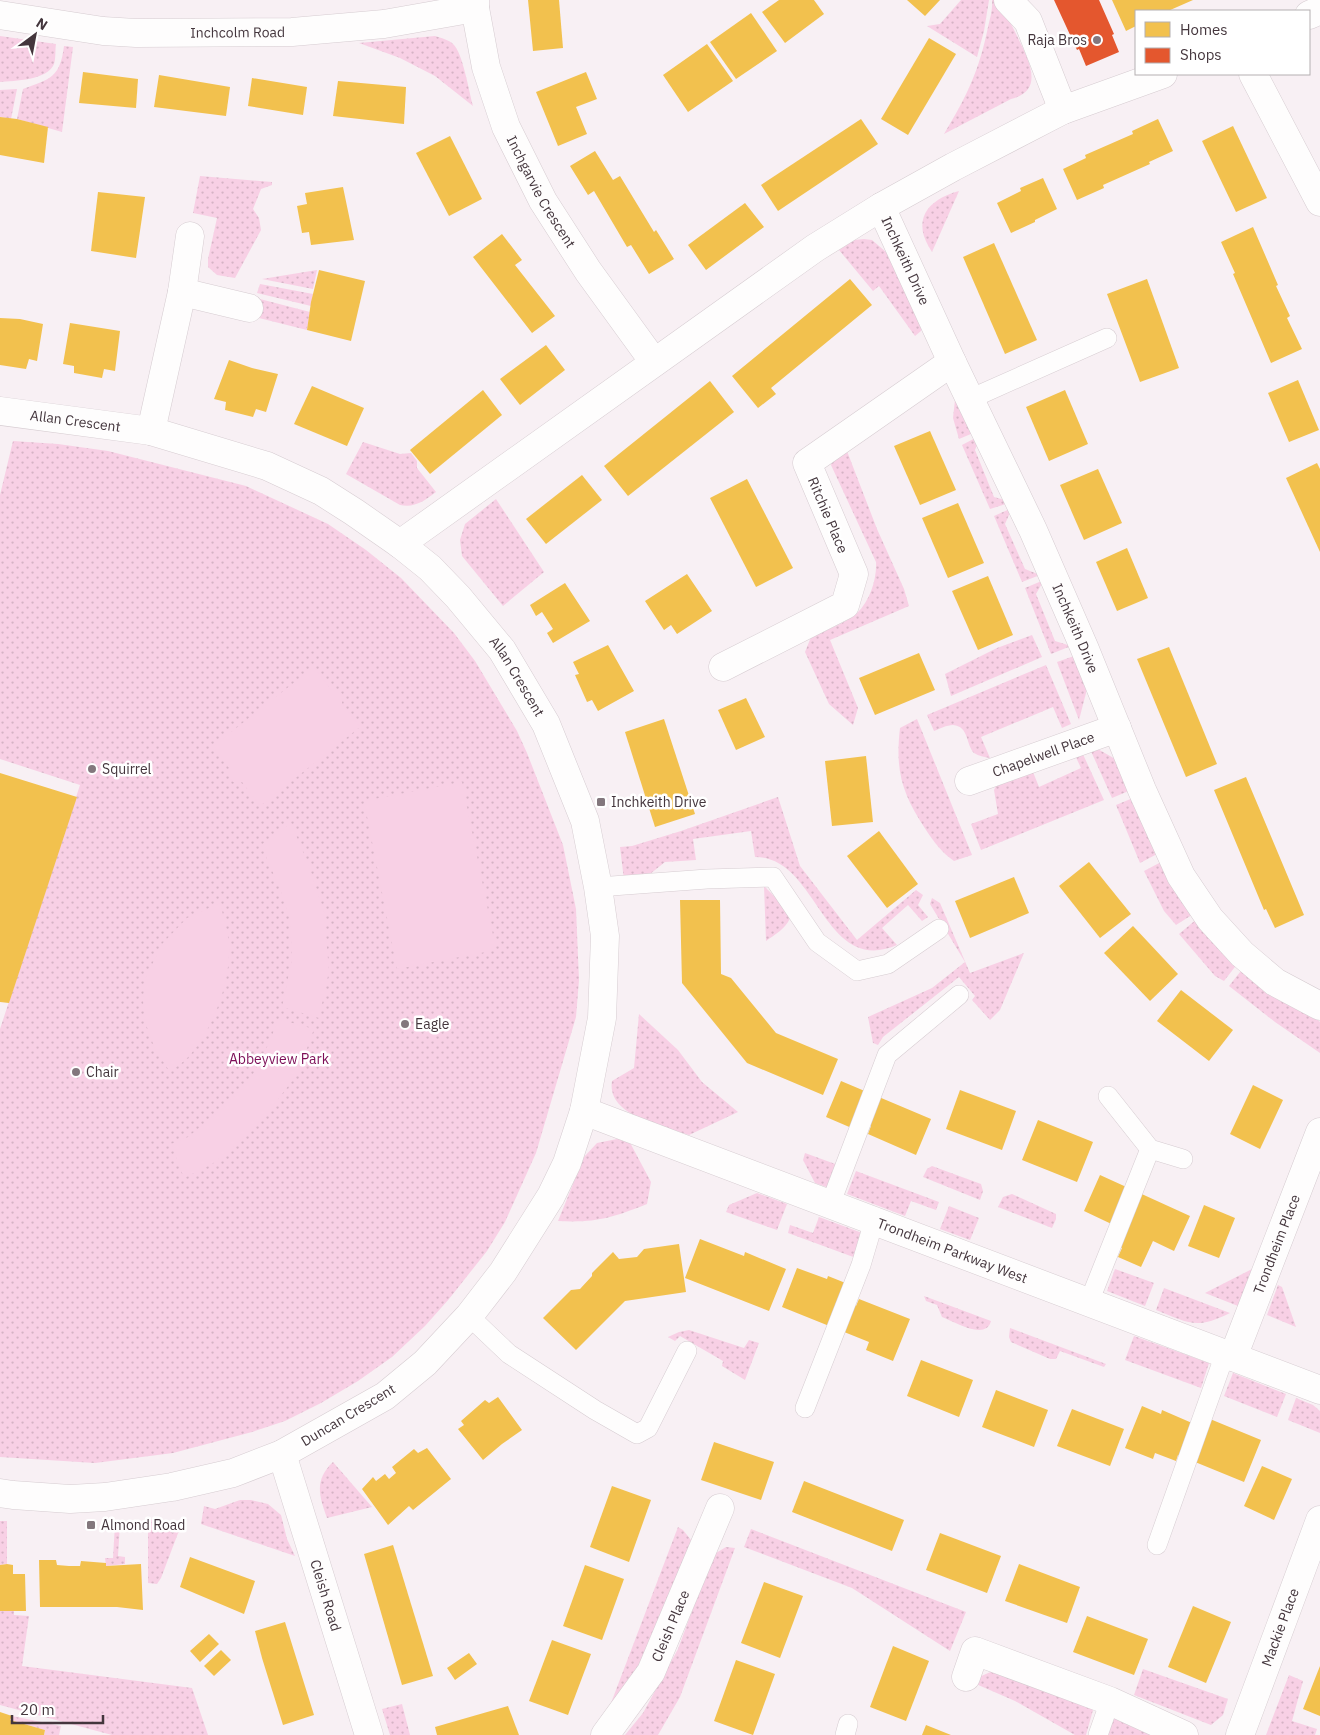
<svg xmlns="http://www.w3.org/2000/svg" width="1320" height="1735" viewBox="0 0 1320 1735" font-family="'IBM Plex Sans',sans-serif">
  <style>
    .green { fill: url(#green-dots) }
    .pitch { fill: #f8d0e5 }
    .homes { fill: #f2c14e }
    .shops { fill: #e4572e }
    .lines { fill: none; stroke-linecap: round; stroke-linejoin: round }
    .lane-casing { stroke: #d6ccd1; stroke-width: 20 }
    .street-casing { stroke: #d6ccd1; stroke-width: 29 }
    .lane { stroke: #fefdfd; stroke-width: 19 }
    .street { stroke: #fefdfd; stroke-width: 28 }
    .poi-dot { fill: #83777d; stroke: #fff; stroke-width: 2 }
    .labels { text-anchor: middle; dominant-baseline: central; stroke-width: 5; stroke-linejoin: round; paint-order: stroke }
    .street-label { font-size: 14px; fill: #44363d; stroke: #fff }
    .poi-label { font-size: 14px; fill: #44363d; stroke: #fff; text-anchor: start }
    .park-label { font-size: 14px; fill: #7d0f58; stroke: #fff }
  </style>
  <defs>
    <pattern id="green-dots" width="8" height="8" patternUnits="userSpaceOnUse" patternTransform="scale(1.25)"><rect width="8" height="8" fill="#f8d0e5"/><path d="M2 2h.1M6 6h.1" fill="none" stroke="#d6b3c5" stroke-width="1.8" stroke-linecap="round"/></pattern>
  </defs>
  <rect width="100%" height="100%" fill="#f8f0f4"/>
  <!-- green -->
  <g class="green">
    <polygon points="961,0 989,0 984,31 977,57 927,26 940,24"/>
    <path d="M 992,0 L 998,0 C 1005,13 1012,25 1018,38 C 1029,60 1045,91 1011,99 L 944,134 C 967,96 979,71 988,27 C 990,18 993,9 992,0 Z"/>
    <path d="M 0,36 L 56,44 C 55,50 56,58 54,64 C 48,80 14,81 0,82 Z"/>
    <path d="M 435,36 C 441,38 449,40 453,44 C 463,53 469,92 473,106 L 435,76 L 400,58 L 359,43 Z"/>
    <path d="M 64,46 L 73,47 L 62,132 L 17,119 L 23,89 C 50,79 60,78 64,46 Z"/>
    <polygon points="17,89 11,119 0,117 0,90"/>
    <polygon points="200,176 272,182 272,185 261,189 253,209 259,218 261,230 235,278 217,275 208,267 208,259 217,218 193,213"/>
    <path d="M 959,191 L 932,252 C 911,221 926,200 959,191 Z"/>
    <polygon points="864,239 872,240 886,252 923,325 921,331 915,336 879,286 873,291 839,250 854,240"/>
    <polygon points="317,270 313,289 262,279"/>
    <polygon points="260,284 313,294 311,306 257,293"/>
    <polygon points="256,298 310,312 307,330 251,316"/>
    <polygon points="957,382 978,431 959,439 953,418"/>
    <polygon points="981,435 975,450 994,497 1008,501 1009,503 990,509 962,445"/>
    <polygon points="13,441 58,444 108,451 246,486 328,524 366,550 401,578 454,633 475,661 517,731 527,753 563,845 576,909 579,980 576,1017 536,1153 505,1222 487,1251 449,1299 425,1326 392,1357 358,1381 321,1403 285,1421 252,1432 173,1453 95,1463 0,1457 0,1029 80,785 0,759 0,495"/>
    <path d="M 363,442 L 400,454 L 411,453 L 417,461 L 417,468 L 436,492 C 424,501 415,508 400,505 L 346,474 Z"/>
    <path d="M 845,446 L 877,529 L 904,589 L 909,606 L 830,640 L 858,708 L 853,725 L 829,704 L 805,652 L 811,637 C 824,631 846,623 857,613 C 870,601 877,579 876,562 L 831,465 L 834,455 Z"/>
    <polygon points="496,499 544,572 503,606 462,556 460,540 465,524"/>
    <polygon points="1012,508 1005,524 1025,569 1040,575 1022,582 994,516"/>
    <polygon points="1044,580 1036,594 1055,641 1071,646 1051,654 1025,588"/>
    <polygon points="1032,635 1042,657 951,696 945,674 997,648"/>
    <polygon points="1074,656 1086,683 1086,693 1079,720 1057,662"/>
    <path d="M 1046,665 L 1071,724 L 1062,728 L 1053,707 L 981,737 L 990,758 C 984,757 979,756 974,753 C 966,745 969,726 953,725 C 947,725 939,729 934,731 L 927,715 Z"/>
    <path d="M 917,719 L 972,855 L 954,861 C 942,853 934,842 926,830 C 902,794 895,771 900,728 Z"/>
    <polygon points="1096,748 1117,760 1131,790 1112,798 1090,749"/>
    <polygon points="1072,749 1081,750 1104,800 981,850 971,824 998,814 994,790 999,780 1031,767 1039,787 1081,768"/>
    <path d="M 778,797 L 800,866 L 857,940 L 916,890 L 923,895 L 918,905 L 928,917 L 922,921 L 908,905 L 882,928 L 897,945 C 823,977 818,856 755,857 L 751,831 L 693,839 L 696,860 L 665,862 L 650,874 L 624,880 L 620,847 L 632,846 L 681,831 Z"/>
    <polygon points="1133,798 1159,853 1140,863 1116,805"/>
    <polygon points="1163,861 1195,913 1176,925 1164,911 1144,871"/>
    <path d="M 764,886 L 791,913 C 790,926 776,934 766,941 Z"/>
    <polygon points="932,898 940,903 970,973 1024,953 1000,1010 990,1020 972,1000 975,996 959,977 883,1037 878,1045 873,1043 868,1017 932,988 965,962 930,904"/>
    <polygon points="1198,918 1238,963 1224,981 1215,976 1179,934"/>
    <polygon points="1244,967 1318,1020 1320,1022 1320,1053 1275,1022 1229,986"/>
    <path d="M 639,1014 L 678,1050 L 702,1082 L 738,1112 L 689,1135 C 665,1127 606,1116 612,1081 L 634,1068 Z"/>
    <path d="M 627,1137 L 651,1182 L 647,1204 C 612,1218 595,1223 558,1221 L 584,1157 L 597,1143 Z"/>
    <polygon points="805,1153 838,1165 829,1188 815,1183 803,1160"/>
    <polygon points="932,1166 981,1184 983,1191 980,1200 923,1177 927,1169"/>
    <polygon points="856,1171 939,1202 936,1210 911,1201 905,1216 847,1194"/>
    <polygon points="757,1193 787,1204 777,1230 726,1212 729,1205"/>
    <polygon points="1012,1194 1056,1214 1056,1219 1052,1228 998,1207 1003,1197"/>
    <polygon points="949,1206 979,1218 970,1240 940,1229"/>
    <polygon points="819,1217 865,1234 856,1258 788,1233 790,1225 813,1233"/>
    <polygon points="1254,1268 1238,1306 1205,1293"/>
    <polygon points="1115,1269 1154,1283 1145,1306 1107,1291"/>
    <polygon points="1278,1285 1282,1287 1296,1327 1267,1315"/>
    <path d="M 1164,1288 L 1230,1313 C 1196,1330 1189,1323 1156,1310 Z"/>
    <path d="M 924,1296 L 991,1321 C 986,1341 955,1322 942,1317 L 937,1305 L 926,1301 Z"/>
    <polygon points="1010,1328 1106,1364 1104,1367 1060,1351 1056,1359 1050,1359 1011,1342 1009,1337"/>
    <polygon points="689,1330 744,1348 749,1340 759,1343 745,1380 722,1366 723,1361 680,1336 675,1341 668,1337 679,1332"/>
    <polygon points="1134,1336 1209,1363 1201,1388 1125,1360"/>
    <polygon points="1233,1373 1286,1394 1277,1417 1224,1396"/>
    <polygon points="1296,1398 1313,1405 1320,1411 1320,1433 1288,1420"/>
    <path d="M 333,1462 L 372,1507 L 327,1518 C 319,1496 314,1480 333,1462 Z"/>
    <polygon points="240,1500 251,1500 268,1504 281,1515 287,1539 295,1556 201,1524 204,1506 215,1509"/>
    <polygon points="157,1519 180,1528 161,1578 157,1584 148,1583 148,1520"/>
    <polygon points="0,1521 7,1521 7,1564 0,1565"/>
    <polygon points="115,1524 120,1524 118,1556 125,1557 125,1564 106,1566 105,1558 113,1558"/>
    <polygon points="678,1527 683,1530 691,1540 689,1551 643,1666 611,1703"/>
    <polygon points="751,1529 966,1612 950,1651 852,1588 744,1547"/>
    <polygon points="726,1547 735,1548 680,1697 658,1735 625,1735 643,1713 678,1649 695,1603 716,1553"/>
    <polygon points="0,1611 14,1611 14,1615 29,1616 22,1666 192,1688 208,1735 112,1735 0,1705"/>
    <polygon points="1143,1669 1228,1699 1223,1715 1211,1725 1134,1695"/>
    <polygon points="995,1670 1090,1703 1093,1710 1086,1735 1075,1735 1015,1701 976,1684 979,1677"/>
    <polygon points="1289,1675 1303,1681 1292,1721 1317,1729 1315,1735 1266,1735"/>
    <polygon points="402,1704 410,1735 390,1735 382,1709"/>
    <polygon points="12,1716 61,1726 59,1735 44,1735 45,1730 10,1720"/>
    <polygon points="1115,1718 1173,1735 1105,1735 1108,1726"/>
  </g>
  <!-- pitch -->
  <g class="pitch">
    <polygon points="314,667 332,691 339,691 343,695 342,703 360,727 260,806 242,782 233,782 230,778 230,769 212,747"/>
    <polygon points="462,782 496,950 397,969 364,801"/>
    <polygon points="291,823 309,866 324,912 329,971 319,1018 282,1007 292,959 290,920 280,889 261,845"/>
    <path d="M 220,903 C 223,916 228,931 229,944 C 231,981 214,1027 190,1055 C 185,1061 176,1067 170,1072 L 155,1049 L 145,1022 L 143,1000 L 145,979 L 162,944 L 187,918 Z"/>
    <polygon points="278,1019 314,1029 298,1073 263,1119 231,1149 212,1164 184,1178 171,1144 188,1137 222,1109 250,1080 270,1041"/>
  </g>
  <!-- homes -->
  <g class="homes">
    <polygon points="528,0 559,0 563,48 533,51"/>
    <polygon points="779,0 814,0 824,14 785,43 762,12"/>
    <polygon points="907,0 940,0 925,16"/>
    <polygon points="1112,0 1193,0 1168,11 1136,11 1136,26 1126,31"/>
    <polygon points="751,13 777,51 736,79 710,42"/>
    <polygon points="929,38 956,54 908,135 881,119"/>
    <polygon points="707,44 733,81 688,112 663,75"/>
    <polygon points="83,72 138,79 136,108 79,103"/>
    <polygon points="586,72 597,99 576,107 587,134 558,146 536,92"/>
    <polygon points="159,75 230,87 226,116 154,107"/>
    <polygon points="252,78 307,87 303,115 248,106"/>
    <polygon points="338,81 406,87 404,124 333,116"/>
    <polygon points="0,117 17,119 48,127 44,163 0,155"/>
    <polygon points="861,119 878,144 778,211 761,185"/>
    <polygon points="1158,119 1173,151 1149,162 1150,164 1103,185 1104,188 1077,200 1063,169 1086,158 1085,155 1133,134 1132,131"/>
    <polygon points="1233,126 1267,198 1236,212 1202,141"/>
    <polygon points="450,136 482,199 449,216 416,153"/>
    <polygon points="595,151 613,180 620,176 654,232 656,230 674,259 649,274 631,245 627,247 594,191 588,195 570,166"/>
    <polygon points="1043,178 1057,209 1035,220 1035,222 1011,233 997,203 1021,191 1020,188"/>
    <polygon points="343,187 354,240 311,245 309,232 302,233 297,206 307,204 305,193"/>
    <polygon points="98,192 145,197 136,258 91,251"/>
    <polygon points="745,203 764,227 706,270 688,245"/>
    <polygon points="1253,227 1278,285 1276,286 1290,316 1287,318 1302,349 1271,363 1233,274 1235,273 1221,242"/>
    <polygon points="502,234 522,260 515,265 555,316 532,333 473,257"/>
    <polygon points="994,243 1037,340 1005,354 963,257"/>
    <polygon points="319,270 365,281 351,341 307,330 311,302"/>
    <polygon points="850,279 872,305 771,388 776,394 758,408 732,376"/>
    <polygon points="1147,279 1179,368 1140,382 1107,294"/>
    <polygon points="0,318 20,319 43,324 37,361 29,359 26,369 0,365"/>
    <polygon points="70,323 120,331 115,371 104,369 102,378 74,373 74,366 63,364"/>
    <polygon points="546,345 565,370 520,405 500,379"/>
    <polygon points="229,360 252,368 278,374 266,412 256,409 253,417 225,410 226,402 214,399"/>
    <polygon points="1298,380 1319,430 1289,442 1268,393"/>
    <polygon points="710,381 734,412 628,496 604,466"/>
    <polygon points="312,386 364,408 347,446 294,424"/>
    <polygon points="483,390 502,415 430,474 410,450"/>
    <polygon points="1065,390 1088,444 1049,461 1026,407"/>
    <polygon points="930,431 956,490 920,505 894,446"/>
    <polygon points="1317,463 1320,469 1320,552 1286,478"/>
    <polygon points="1098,469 1122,523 1084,540 1060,485"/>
    <polygon points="582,475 602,500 546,544 526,519"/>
    <polygon points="747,479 793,568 756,587 710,498"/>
    <polygon points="958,503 984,563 948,578 922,518"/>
    <polygon points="1127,548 1148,598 1117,611 1096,562"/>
    <polygon points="687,574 712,611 677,634 671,625 664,630 645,601"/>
    <polygon points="988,576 1013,635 978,650 952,591"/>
    <polygon points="565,583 590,621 553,643 547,633 553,629 542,612 536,616 530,605"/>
    <polygon points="608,645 634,691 598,711 592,700 587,702 575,675 579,674 573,662"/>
    <polygon points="1169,647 1217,764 1186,777 1137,659"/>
    <polygon points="919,653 935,690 875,715 859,678"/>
    <polygon points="746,698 765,737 736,750 718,710"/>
    <polygon points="664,719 695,814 655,827 625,732"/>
    <polygon points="866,756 873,822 832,826 825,761"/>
    <polygon points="0,773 77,797 9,1003 0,1002"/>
    <polygon points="1246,777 1304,915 1275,928 1266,909 1264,910 1214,790"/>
    <polygon points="879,831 918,884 887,908 847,856"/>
    <polygon points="1089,862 1131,914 1100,938 1059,886"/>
    <polygon points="1014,877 1029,913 970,938 955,901"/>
    <polygon points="680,900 720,900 721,974 731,978 776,1033 838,1059 823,1095 747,1063 682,983"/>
    <polygon points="1133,926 1178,974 1150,1001 1104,953"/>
    <polygon points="1181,990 1233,1030 1209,1061 1157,1021"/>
    <polygon points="841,1081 931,1119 916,1155 868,1134 871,1126 857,1120 854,1129 826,1117"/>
    <polygon points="1253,1085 1283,1100 1260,1149 1230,1134"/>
    <polygon points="960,1090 1016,1111 1002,1150 946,1129"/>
    <polygon points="1038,1120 1093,1142 1077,1182 1022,1160"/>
    <polygon points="1100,1175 1190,1216 1174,1251 1153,1241 1141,1267 1118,1257 1122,1248 1116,1245 1122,1229 1084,1211"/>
    <polygon points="1204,1205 1235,1218 1219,1258 1188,1246"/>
    <polygon points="700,1239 744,1256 745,1252 786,1269 769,1311 685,1278"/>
    <polygon points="679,1244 686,1292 625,1301 576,1350 543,1318 571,1290 580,1289 592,1276 592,1273 613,1252 619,1259 637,1257 644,1249"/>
    <polygon points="797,1268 827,1279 828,1276 848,1284 842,1300 856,1306 859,1299 910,1319 893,1361 866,1350 869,1342 782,1307"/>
    <polygon points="921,1360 973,1380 959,1417 907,1396"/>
    <polygon points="996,1390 1048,1410 1034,1447 982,1427"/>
    <polygon points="498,1397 522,1430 502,1444 483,1460 458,1429 464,1425 461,1421 485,1400 489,1403"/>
    <polygon points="1142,1406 1161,1414 1162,1410 1192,1423 1210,1419 1261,1440 1244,1482 1178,1455 1176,1461 1155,1453 1153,1459 1125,1448"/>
    <polygon points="1072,1409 1124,1429 1110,1466 1057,1446"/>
    <polygon points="714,1442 774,1462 761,1500 701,1480"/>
    <polygon points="427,1448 451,1479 413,1510 409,1506 388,1525 362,1489 373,1477 376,1481 385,1474 389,1479 396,1473 392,1467 414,1449 418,1453"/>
    <polygon points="1262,1466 1292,1479 1274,1520 1244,1506"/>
    <polygon points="804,1481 904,1520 892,1551 792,1512"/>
    <polygon points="612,1486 651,1500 629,1562 590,1547"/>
    <polygon points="940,1533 1001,1556 987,1593 926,1570"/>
    <polygon points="393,1545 433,1676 402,1685 364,1554"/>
    <polygon points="190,1557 255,1581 244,1614 180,1587"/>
    <polygon points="39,1560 56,1560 57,1565 69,1566 80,1566 81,1561 106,1563 106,1566 141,1564 143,1610 117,1607 40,1607"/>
    <polygon points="7,1564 13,1565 13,1574 25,1574 26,1611 0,1611 0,1565"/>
    <polygon points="1019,1564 1080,1587 1067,1623 1005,1601"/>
    <polygon points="585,1565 624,1579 602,1640 563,1626"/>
    <polygon points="764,1582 803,1596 780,1658 741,1643"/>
    <polygon points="1193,1606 1231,1622 1206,1683 1168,1667"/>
    <polygon points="1087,1616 1148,1639 1134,1675 1073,1652"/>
    <polygon points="285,1622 314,1715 283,1725 262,1658 255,1631"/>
    <polygon points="209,1634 219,1644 200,1662 190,1651"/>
    <polygon points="552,1640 591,1654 568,1715 529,1701"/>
    <polygon points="893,1646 929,1661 906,1721 870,1707"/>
    <polygon points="221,1650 231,1660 214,1676 204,1666"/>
    <polygon points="469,1653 477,1664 455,1680 447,1668"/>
    <polygon points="736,1660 775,1674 753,1735 714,1721"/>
    <polygon points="1320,1666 1320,1716 1303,1709"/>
    <polygon points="508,1706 519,1735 437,1735 435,1727"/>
    <polygon points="0,1712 12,1716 10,1720 45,1730 44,1735 0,1735"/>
    <polygon points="926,1725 951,1735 922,1735"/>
  </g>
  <!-- shops -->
  <polygon class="shops" points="1054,0 1099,0 1114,34 1112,35 1119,52 1086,66 1079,49 1077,50"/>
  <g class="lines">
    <!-- lane casing -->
    <g class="lane-casing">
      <g id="lane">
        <polyline points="970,399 1107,338"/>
        <polyline points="598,887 707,879 773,877 817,942 857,971 888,964 939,929"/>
        <polyline points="1108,1096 1150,1149 1183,1159"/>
        <polyline points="830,1205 887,1055 959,995"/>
        <polyline points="1089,1302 1150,1149"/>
        <polyline points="469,1316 509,1354 595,1410 637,1434 648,1428 687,1351"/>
        <polyline points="805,1408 861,1265 874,1221"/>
        <polyline points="1157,1545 1225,1354"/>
        <polyline points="845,1735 848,1724"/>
        <polyline points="1098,1735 1110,1701"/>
      </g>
    </g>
    <!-- street casing -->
    <g class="street-casing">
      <g id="street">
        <path id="s1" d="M 475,0 L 475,8 L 486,67 L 506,127 L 543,201 L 588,271 L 654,362"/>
        <polyline points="1008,0 1028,21 1063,110"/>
        <path id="s2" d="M 0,15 L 103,31 L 136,33 L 292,32 L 384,24 L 475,8"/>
        <polyline points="1309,15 1320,10"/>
        <polyline points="1253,74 1320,202"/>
        <path id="s3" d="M 881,207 L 952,362 L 1033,530 L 1084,647 L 1142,790 L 1181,876 L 1210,919 L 1242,954 L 1275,982 L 1320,1006"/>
        <polyline points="190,236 182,292 249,308"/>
        <path id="s4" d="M 0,411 L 151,431 L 267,466 L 321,491 L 354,512 L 400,544 L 430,568 L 458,597 L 502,650 L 546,724 L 585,821 L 598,887 L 605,936 L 602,1018 L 584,1111 L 567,1163 L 551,1196 L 503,1272 L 469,1316 L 425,1363 L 385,1396 L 282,1454 L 233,1473 L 172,1487 L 105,1497 L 70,1499 L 13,1495 L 0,1493"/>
        <polyline points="151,431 182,292"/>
        <polyline points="400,544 815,248 881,207 953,167 1063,110 1163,74"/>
        <polyline points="723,667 845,605 854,574 807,463 952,362"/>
        <path id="s5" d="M 969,781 L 1117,728"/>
        <path id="s6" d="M 584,1111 L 1320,1390"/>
        <path id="s7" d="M 1233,1357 L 1320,1132"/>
        <path id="s8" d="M 282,1454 L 369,1735"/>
        <polyline points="966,1677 975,1651 1110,1701 1184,1735"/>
        <path id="s9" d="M 605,1735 L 651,1672 L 720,1508"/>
        <path id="s10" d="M 1240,1735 L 1320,1520"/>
      </g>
    </g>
    <!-- lane -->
    <use href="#lane" class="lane"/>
    <!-- street -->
    <use href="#street" class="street"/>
  </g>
  <!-- markers -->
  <g class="poi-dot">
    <circle cx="1097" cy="40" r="5"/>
    <circle cx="92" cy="769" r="5"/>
    <rect x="596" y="797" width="10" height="10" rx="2.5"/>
    <circle cx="405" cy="1024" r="5"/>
    <circle cx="76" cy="1072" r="5"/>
    <rect x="86" y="1520" width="10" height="10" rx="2.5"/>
  </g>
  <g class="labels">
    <!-- street labels -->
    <g class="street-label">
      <text stroke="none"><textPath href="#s2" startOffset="239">Inchcolm Road</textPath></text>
      <text stroke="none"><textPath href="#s1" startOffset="205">Inchgarvie Crescent</textPath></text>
      <text stroke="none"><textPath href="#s3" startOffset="59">Inchkeith Drive</textPath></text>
      <text stroke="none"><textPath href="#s4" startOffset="76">Allan Crescent</textPath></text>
      <text transform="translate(828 515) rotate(67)">Ritchie Place</text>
      <text stroke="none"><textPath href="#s3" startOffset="464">Inchkeith Drive</textPath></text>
      <text stroke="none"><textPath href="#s4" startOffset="606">Allan Crescent</textPath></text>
      <text stroke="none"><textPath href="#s5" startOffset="79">Chapelwell Place</textPath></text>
      <text stroke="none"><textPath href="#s7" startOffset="121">Trondheim Place</textPath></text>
      <text stroke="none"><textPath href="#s6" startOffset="394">Trondheim Parkway West</textPath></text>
      <text transform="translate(348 1415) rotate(-31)">Duncan Crescent</text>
      <text stroke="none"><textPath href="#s8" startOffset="148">Cleish Road</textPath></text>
      <text stroke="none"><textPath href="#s9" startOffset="128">Cleish Place</textPath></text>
      <text stroke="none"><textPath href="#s10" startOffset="115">Mackie Place</textPath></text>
    </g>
    <!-- poi labels -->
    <g class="poi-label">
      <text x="1087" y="40" text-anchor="end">Raja Bros</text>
      <text x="102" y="769">Squirrel</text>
      <text x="611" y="802">Inchkeith Drive</text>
      <text x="415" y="1024">Eagle</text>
      <text x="86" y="1072">Chair</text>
      <text x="101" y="1525">Almond Road</text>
    </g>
    <!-- park labels -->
    <g class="park-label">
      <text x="279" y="1059">Abbeyview Park</text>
    </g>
  </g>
  <!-- legend -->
  <rect x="1135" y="10" width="175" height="65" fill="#ffffff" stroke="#b4afb1"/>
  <rect x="1145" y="22" width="25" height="15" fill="#f2c14e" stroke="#b4afb1"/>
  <text x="1180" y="35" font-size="15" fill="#44363d">Homes</text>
  <rect x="1145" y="48" width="25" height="15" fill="#e4572e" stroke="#b4afb1"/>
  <text x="1180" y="60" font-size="15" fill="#44363d">Shops</text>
  <!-- north arrow -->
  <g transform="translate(35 35) rotate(32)" stroke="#ffffff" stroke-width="4" paint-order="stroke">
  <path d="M0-4L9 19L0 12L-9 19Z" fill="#44363d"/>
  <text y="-8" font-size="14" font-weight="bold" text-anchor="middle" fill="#44363d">N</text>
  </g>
  <!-- scale -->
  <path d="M12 1715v8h91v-8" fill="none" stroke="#44363d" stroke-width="2.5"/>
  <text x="20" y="1715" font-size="15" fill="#44363d" stroke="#ffffff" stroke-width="4" paint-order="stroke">20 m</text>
</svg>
